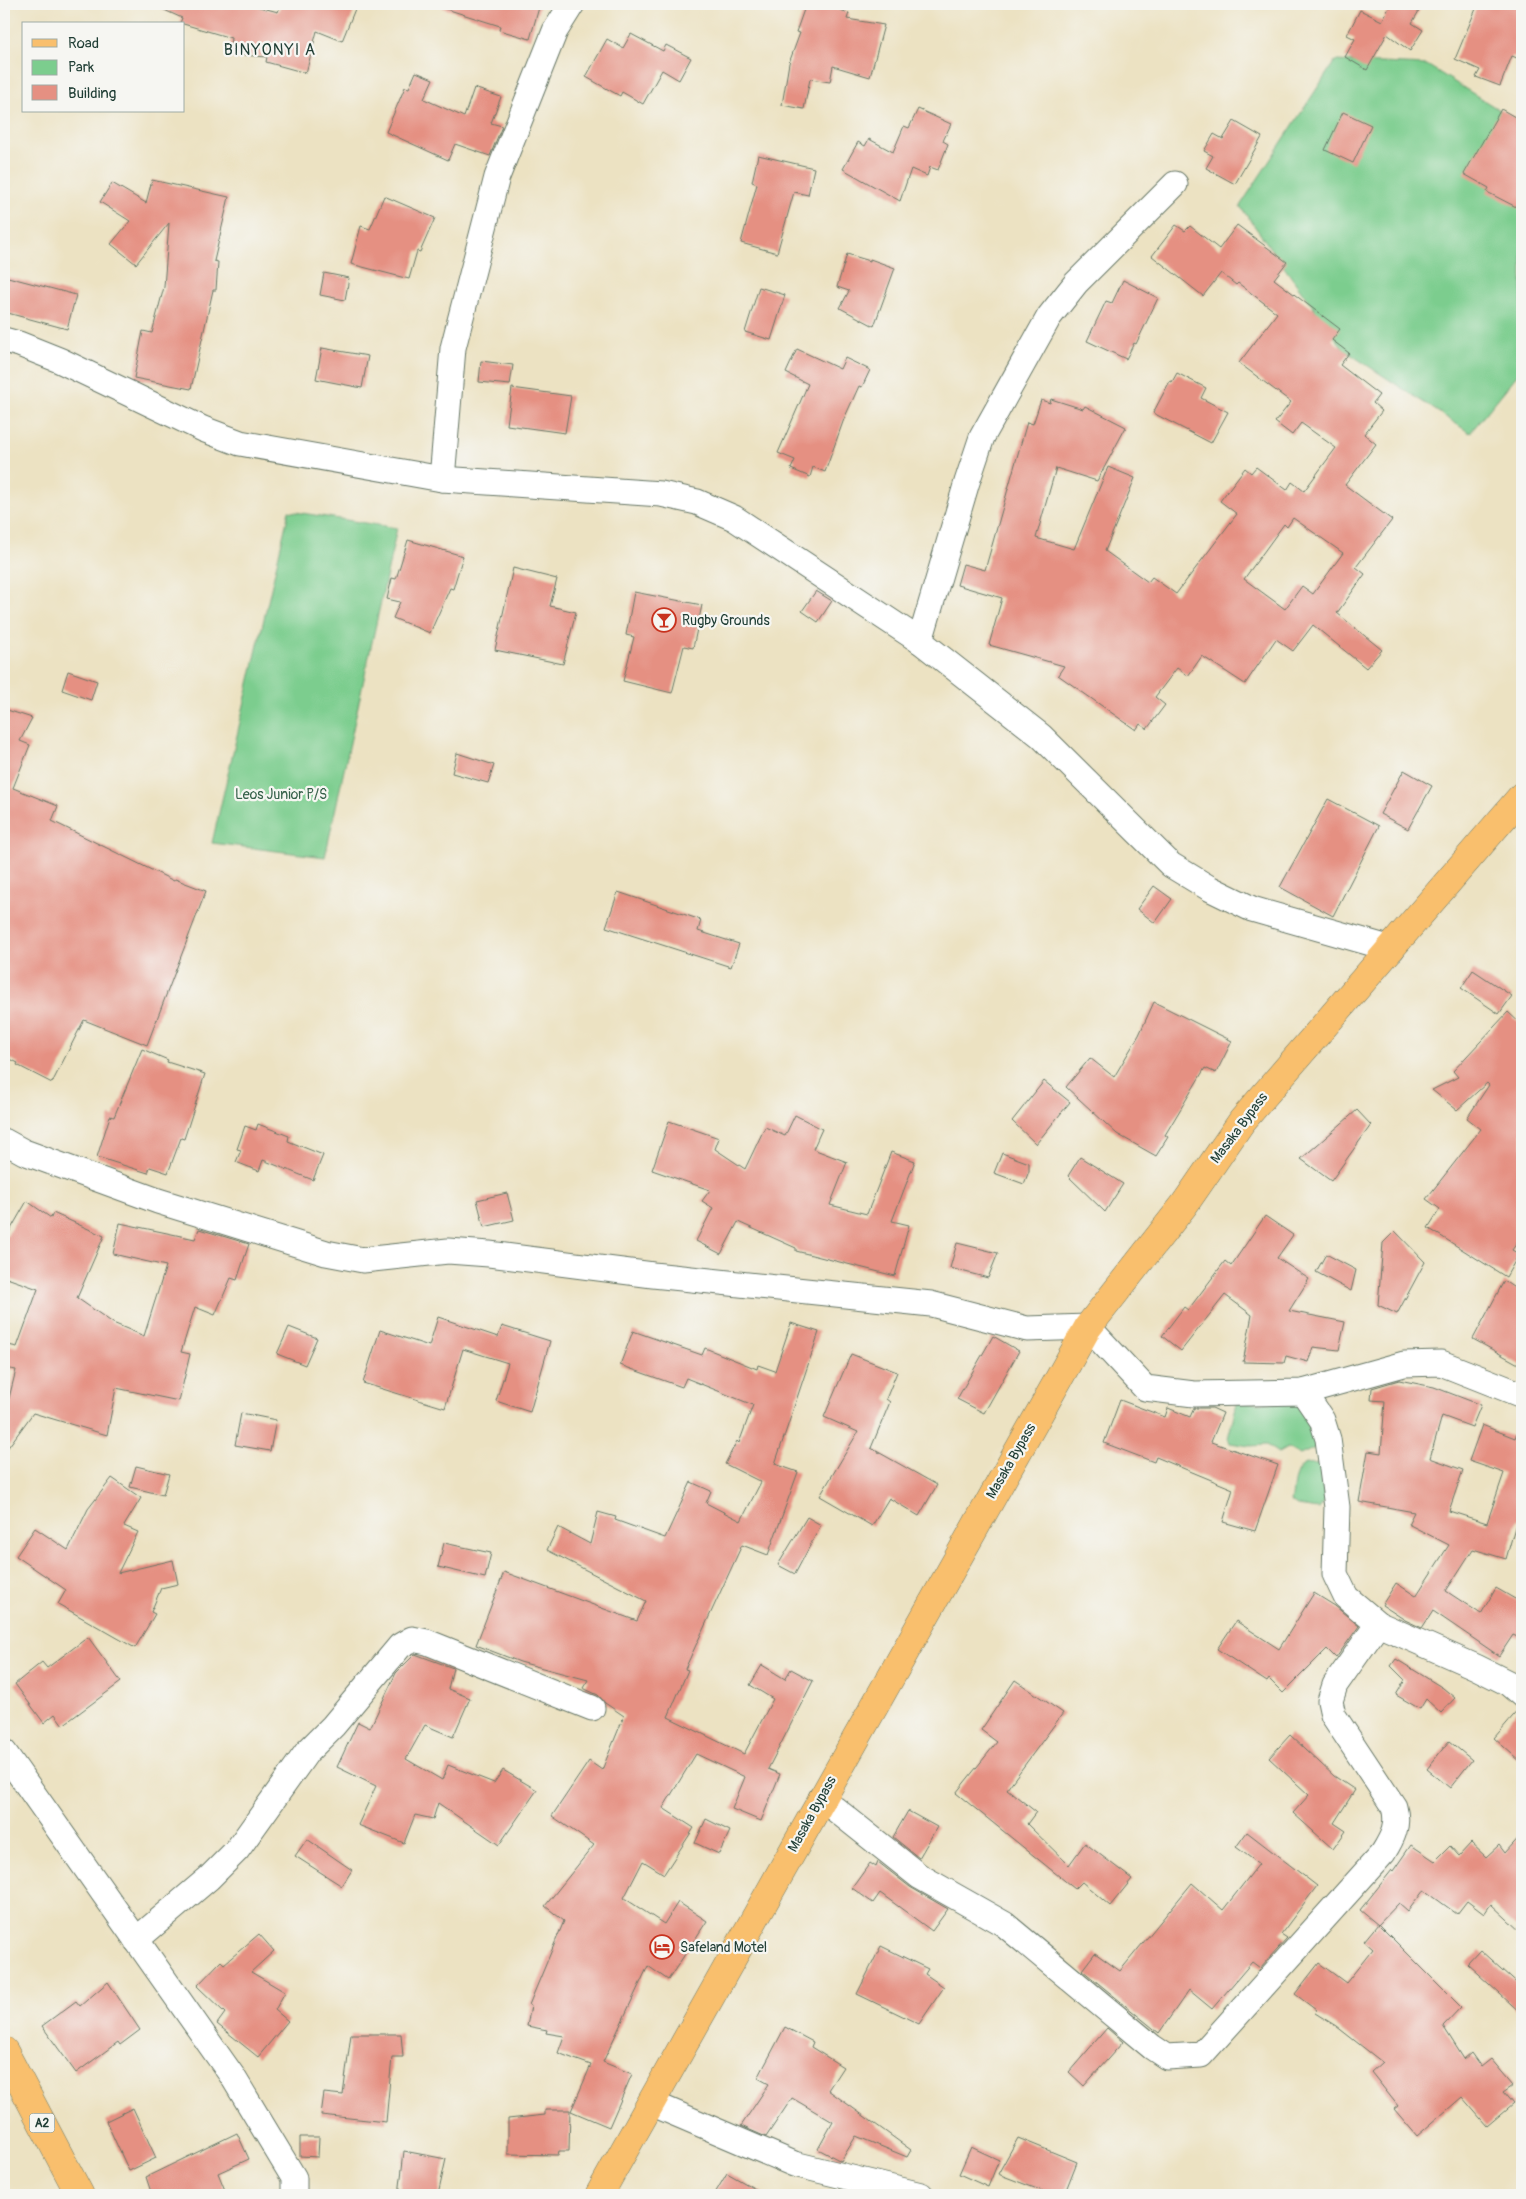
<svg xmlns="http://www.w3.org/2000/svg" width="1526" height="2199" viewBox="0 0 1526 2199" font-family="Pangolin,sans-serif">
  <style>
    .green { fill: #7ccd8e; stroke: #4e8561 }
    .building { fill: #e59082; fill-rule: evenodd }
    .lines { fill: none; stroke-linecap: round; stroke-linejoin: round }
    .street-casing { stroke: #677766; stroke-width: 27 }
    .primary-casing { stroke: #677766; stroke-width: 29 }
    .highway-casing { stroke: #677766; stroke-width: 29 }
    .street { stroke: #fff; stroke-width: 25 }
    .primary { stroke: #f9bf6d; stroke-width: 28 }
    .highway { stroke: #f9bf6d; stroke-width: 28 }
    .labels { text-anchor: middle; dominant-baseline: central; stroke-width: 4.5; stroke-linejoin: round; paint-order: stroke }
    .shield { fill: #f6f6f2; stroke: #60746d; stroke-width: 1 }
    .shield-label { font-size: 12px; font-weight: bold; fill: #1f3d34 }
    .poi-label { font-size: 14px; fill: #1f3d34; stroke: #f6f6f2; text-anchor: start }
    .park-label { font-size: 14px; fill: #36614a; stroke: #f6f6f2 }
    .street-label { font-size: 14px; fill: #1f3d34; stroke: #f6f6f2 }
    .quarter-label { font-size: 16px; letter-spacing: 1px; fill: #1f3d34; stroke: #f6f6f2 }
  </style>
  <rect width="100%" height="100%" fill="#f6f6f2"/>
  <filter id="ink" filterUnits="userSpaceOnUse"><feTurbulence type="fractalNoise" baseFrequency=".02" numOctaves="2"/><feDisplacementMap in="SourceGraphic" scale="10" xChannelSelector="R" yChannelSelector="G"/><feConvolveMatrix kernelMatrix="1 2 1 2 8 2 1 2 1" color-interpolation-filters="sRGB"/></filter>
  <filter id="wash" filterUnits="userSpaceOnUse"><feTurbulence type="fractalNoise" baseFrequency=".0096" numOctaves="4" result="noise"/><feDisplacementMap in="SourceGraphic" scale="20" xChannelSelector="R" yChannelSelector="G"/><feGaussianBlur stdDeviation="1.12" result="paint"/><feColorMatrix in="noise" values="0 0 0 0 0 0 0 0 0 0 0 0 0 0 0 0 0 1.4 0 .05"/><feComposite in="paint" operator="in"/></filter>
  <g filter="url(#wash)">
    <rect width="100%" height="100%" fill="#ece2c2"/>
    <!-- green -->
    <g class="green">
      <polygon points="1335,61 1427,65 1522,124 1522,369 1470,433 1344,350 1240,206"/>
      <polygon points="289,511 397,528 325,857 212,843"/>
      <polygon points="1295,1402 1315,1431 1315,1448 1300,1455 1287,1448 1278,1453 1266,1445 1250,1446 1230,1443 1228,1438 1237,1403"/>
      <path d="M 1319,1463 L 1325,1501 L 1319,1509 L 1297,1506 L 1291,1502 C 1294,1491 1292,1468 1307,1464 C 1310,1463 1315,1464 1319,1463 Z"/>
    </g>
    <g id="blocks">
      <!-- building -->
      <g class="building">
        <polygon points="151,4 248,4 278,12 281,4 357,4 342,41 317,31 306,73 266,62 267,57 229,54 231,38 180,23 182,18"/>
        <polygon points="444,4 540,4 530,39 499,30 500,26 443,8"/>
        <polygon points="806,4 822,4 849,13 847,19 884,25 870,77 833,66 830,82 810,79 804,109 782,105 789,63 800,33 796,32"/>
        <polygon points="1391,4 1423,4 1412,23 1423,30 1410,51 1387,34 1367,70 1345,57 1355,39 1347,35 1360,10 1382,21"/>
        <polygon points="1478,4 1522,4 1522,60 1512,56 1500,86 1476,77 1480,70 1455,59"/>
        <polygon points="631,34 663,51 666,45 691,58 679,80 662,70 643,104 622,92 620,96 586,77 607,39 623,48"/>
        <polygon points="416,72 433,79 424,99 464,117 474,88 501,97 491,123 502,126 490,156 455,144 448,160 386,132 405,87 409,88"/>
        <polygon points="918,109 951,124 943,141 948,144 938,170 930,167 927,176 911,169 900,201 843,169 858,142 865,146 869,139 893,152 904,126 909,128"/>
        <polygon points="1501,109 1522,121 1522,210 1487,192 1489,188 1464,174"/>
        <polygon points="1343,112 1371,125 1353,163 1325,150"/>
        <polygon points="1234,121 1262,137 1235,184 1206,168 1213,156 1204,151 1214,134 1223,139"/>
        <polygon points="758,155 814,168 808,195 794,192 777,253 741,243 757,184 752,182"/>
        <polygon points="152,180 229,197 214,261 218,262 216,290 213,290 191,389 134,378 143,331 152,333 164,287 169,223 136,264 111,244 130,221 100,202 112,183 146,203"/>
        <polygon points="384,196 435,218 420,252 417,251 409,279 351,264 361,226 370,229"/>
        <path d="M 1176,225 L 1185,231 L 1190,226 L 1219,249 L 1237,225 L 1287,262 L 1274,279 L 1340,329 L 1332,340 L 1349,353 L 1340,365 L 1379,395 L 1373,403 L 1382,411 L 1364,434 L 1376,444 L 1345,485 L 1392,520 L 1356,567 L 1365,574 L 1337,613 L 1382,650 L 1366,668 L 1313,625 L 1293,651 L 1276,639 L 1245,684 L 1202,656 L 1188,676 L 1177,668 L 1155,697 L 1165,705 L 1147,729 L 1140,724 L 1136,730 L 1058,675 L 1064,666 L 989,645 L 1002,598 L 957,585 L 963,564 L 985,570 L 1027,422 L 1033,424 L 1041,400 L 1050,403 L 1051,399 L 1083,409 L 1085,406 L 1126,427 L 1097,481 L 1056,468 L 1036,538 L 1074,549 L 1108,467 L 1135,478 L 1105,551 L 1148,582 L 1152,577 L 1176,594 L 1237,514 L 1220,501 L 1245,468 L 1251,473 L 1256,467 L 1287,490 L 1292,482 L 1304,491 L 1336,448 L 1301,423 L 1292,435 L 1275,422 L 1291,402 L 1239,363 L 1277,313 L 1238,283 L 1236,285 L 1221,273 L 1203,296 L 1152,256 ZM 1293,518 L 1343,553 L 1313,594 L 1302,586 L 1285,609 L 1244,579 L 1284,524 L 1287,527 Z"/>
        <polygon points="847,254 870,261 870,259 895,268 874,326 840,308 849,291 837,287"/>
        <polygon points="324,273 349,278 345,300 320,295"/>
        <polygon points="4,276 76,295 67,329 4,312"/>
        <polygon points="1123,280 1158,298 1136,344 1134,343 1126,359 1087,341 1106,301 1112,303"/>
        <polygon points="759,287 785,295 771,340 745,332"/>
        <polygon points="322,348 368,356 362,388 316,379"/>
        <polygon points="797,349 840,369 845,358 870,370 862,387 859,386 844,419 825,472 813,467 810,477 791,469 795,460 778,453 808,384 786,373"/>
        <polygon points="481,361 513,365 510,385 479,382"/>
        <polygon points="1177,373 1206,388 1201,398 1228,412 1211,443 1153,413 1170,381 1172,382"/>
        <polygon points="512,388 571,396 565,433 507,425"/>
        <polygon points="408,540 463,556 453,589 450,588 430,633 393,618 400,602 387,599 392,578 396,579"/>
        <polygon points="513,568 557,579 550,606 576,612 563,664 495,650"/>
        <polygon points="816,591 832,601 818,622 802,611"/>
        <polygon points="634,592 702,605 693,648 684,646 672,693 623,681 634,637 626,635"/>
        <polygon points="68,671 97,681 91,700 62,690"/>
        <polygon points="4,709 32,718 20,741 30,745 13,788 58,806 52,821 174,881 175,879 206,891 147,1045 84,1020 52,1083 17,1065 18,1063 4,1056"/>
        <polygon points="457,753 494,765 488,783 452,773"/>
        <polygon points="1404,770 1432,786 1408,829 1380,814"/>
        <polygon points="1328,799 1379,826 1333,916 1280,887"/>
        <polygon points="1154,886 1172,899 1155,923 1137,909"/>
        <polygon points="618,892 701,920 698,931 739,944 731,967 606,927"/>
        <polygon points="1473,970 1512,996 1499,1014 1461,988"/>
        <polygon points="1154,1002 1232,1041 1216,1073 1205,1068 1165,1135 1168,1137 1156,1156 1117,1134 1066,1087 1090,1058 1114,1077 1139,1035"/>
        <polygon points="1508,1012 1522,1025 1522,1236 1512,1250 1519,1254 1506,1277 1428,1228 1440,1209 1426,1199 1481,1129 1467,1118 1489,1085 1487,1083 1457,1110 1432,1090 1458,1077 1453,1071"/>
        <polygon points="142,1049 168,1060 167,1062 205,1074 184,1139 181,1138 168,1173 150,1167 148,1173 97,1157 110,1116 114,1117"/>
        <polygon points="1044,1081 1070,1102 1036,1144 1012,1121"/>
        <polygon points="1357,1110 1371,1125 1331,1181 1301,1159"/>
        <polygon points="795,1115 822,1129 813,1149 847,1162 830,1205 867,1214 891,1152 915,1161 892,1221 909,1225 895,1276 796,1251 796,1248 738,1222 721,1254 696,1241 713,1208 702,1201 710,1190 652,1170 669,1121 719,1138 715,1149 745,1169 765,1127 785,1136"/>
        <polygon points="258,1124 289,1136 288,1141 323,1155 313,1180 263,1160 259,1171 236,1162 241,1150 237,1149 245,1126 256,1130"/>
        <polygon points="1002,1153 1029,1163 1029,1171 1024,1184 994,1173"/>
        <polygon points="1080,1157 1123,1184 1105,1212 1068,1176"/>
        <polygon points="507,1193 514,1220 484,1227 477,1200"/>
        <polygon points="27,1201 51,1218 53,1213 104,1236 77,1298 113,1323 144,1336 166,1266 113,1254 120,1223 195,1239 199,1229 249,1244 237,1280 231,1278 215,1315 195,1307 181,1352 190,1354 179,1401 116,1388 107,1435 33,1413 4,1453 4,1405 9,1398 16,1370 4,1368 4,1344 17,1347 38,1289 4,1277 4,1241"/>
        <polygon points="1265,1216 1293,1235 1277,1258 1309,1279 1289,1311 1345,1322 1339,1350 1313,1347 1308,1362 1286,1356 1284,1363 1243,1362 1252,1315 1225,1295 1181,1351 1162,1336 1184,1307 1188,1310 1225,1261 1231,1266"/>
        <polygon points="1395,1231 1425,1262 1397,1314 1378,1305 1383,1243"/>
        <polygon points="957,1243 998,1253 988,1278 950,1268"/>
        <polygon points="1326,1254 1356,1270 1351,1291 1316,1272"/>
        <polygon points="1504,1281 1522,1293 1522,1366 1473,1339"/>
        <polygon points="438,1317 498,1337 502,1326 550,1341 530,1412 496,1401 508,1363 463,1349 445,1408 363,1383 380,1330 429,1346"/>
        <polygon points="791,1323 819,1332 775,1464 798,1472 768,1555 742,1545 685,1669 688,1670 668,1717 744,1754 773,1699 750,1685 762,1665 785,1679 791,1669 813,1681 768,1769 780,1774 761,1821 732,1809 745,1777 696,1754 663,1808 694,1828 664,1874 643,1861 624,1898 664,1924 678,1902 707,1921 668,1980 648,1966 603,2062 632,2074 609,2127 571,2111 591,2065 558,2053 564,2036 546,2033 547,2030 527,2026 531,2006 529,2005 564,1921 545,1906 594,1845 552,1816 589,1761 602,1770 624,1716 605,1703 598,1695 583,1688 588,1680 520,1662 476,1645 504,1572 637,1621 646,1601 547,1550 558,1527 590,1544 598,1512 616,1517 615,1520 665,1538 691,1482 711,1491 706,1503 741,1521 761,1482 725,1464 737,1441 739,1443 753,1405 686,1378 682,1387 620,1365 633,1331 702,1355 705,1348 757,1369 758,1365 775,1371"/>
        <polygon points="289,1327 317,1338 305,1365 277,1354"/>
        <polygon points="993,1336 1019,1351 984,1413 957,1399"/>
        <polygon points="851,1354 897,1372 886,1399 890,1402 871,1448 937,1485 919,1516 889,1498 872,1526 820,1496 858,1432 824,1417"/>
        <polygon points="1399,1380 1434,1387 1481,1405 1472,1427 1442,1416 1430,1458 1463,1470 1449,1511 1487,1523 1504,1473 1469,1461 1482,1425 1515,1438 1519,1428 1522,1429 1522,1521 1517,1520 1506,1559 1473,1549 1446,1591 1481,1614 1496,1588 1522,1603 1522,1639 1513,1635 1499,1656 1433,1611 1422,1628 1405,1620 1382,1605 1396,1583 1416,1596 1449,1545 1408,1524 1414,1512 1359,1502 1368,1451 1381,1453 1385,1401 1371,1400 1372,1388"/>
        <polygon points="1120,1400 1165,1417 1168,1408 1190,1417 1194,1408 1212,1408 1223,1413 1211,1442 1278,1465 1255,1531 1223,1522 1233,1489 1156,1457 1154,1462 1104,1443"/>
        <polygon points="241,1413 276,1420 270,1451 235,1445"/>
        <polygon points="136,1466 169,1474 163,1495 130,1487"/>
        <polygon points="112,1478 141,1498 124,1526 138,1532 118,1573 173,1560 178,1584 161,1588 151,1612 155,1614 135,1648 58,1604 66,1590 16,1556 35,1528 68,1550 88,1509"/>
        <polygon points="807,1517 821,1525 795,1574 778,1565"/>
        <polygon points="444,1543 491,1553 485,1578 438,1567"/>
        <polygon points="1314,1593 1335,1606 1359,1626 1336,1658 1327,1649 1283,1693 1269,1679 1267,1682 1217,1649 1236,1621 1279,1649"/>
        <polygon points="88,1637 121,1682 63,1725 55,1714 44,1723 15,1684 42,1662 47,1668"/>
        <polygon points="415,1654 453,1668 448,1689 470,1698 453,1737 425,1725 406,1759 442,1780 448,1765 494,1783 503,1770 537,1790 499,1845 438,1803 433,1819 415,1815 404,1843 358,1825 376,1786 337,1767 358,1722 370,1728 396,1673"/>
        <polygon points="1396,1659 1443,1688 1455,1698 1441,1713 1426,1699 1420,1709 1396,1695 1405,1680 1391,1666"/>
        <polygon points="1015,1680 1063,1713 1007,1789 1036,1812 1027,1824 1069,1865 1085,1843 1132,1879 1110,1906 1082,1882 1075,1889 956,1793 997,1742 981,1730"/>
        <polygon points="1519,1709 1522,1709 1522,1763 1494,1738"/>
        <polygon points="1290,1735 1334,1776 1355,1790 1334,1823 1346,1831 1333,1849 1293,1813 1309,1795 1269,1758"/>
        <polygon points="1449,1741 1472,1760 1450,1788 1427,1769"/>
        <polygon points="908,1811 937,1827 919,1858 893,1837"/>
        <polygon points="706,1819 730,1831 719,1854 695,1843"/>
        <polygon points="1247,1832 1317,1886 1281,1934 1287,1938 1260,1968 1252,1962 1212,2009 1189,1990 1159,2033 1082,1970 1095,1953 1120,1971 1192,1883 1223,1910 1259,1864 1236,1847"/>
        <polygon points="1522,1834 1522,1933 1491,1904 1484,1914 1467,1901 1457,1914 1424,1890 1408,1911 1399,1903 1378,1925 1360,1910 1392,1870 1393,1871 1411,1845 1435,1861 1450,1846 1459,1856 1471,1843 1486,1857 1499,1845 1505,1853"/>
        <polygon points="307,1839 352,1870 342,1886 295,1856"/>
        <polygon points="878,1862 910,1887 948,1909 932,1931 880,1893 873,1903 852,1888 870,1863 876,1867"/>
        <polygon points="1378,1924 1461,2007 1443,2026 1464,2059 1471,2053 1481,2067 1491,2059 1513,2085 1503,2092 1513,2104 1487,2126 1462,2097 1417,2136 1394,2109 1398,2106 1371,2072 1382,2062 1336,2026 1315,2013 1316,2010 1295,1994 1319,1963 1346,1983 1373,1949 1364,1941"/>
        <polygon points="259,1934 274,1951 251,1972 285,1992 275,2010 288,2021 258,2057 217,2024 225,2013 197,1986 221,1961 224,1964"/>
        <polygon points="881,1946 928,1969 925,1974 944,1987 919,2024 857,1994"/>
        <polygon points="1480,1950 1522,1988 1522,2014 1467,1964"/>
        <polygon points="108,1982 140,2030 120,2045 118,2042 76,2073 42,2026 76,2001 80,2006"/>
        <polygon points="785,2027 813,2042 811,2047 843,2067 828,2090 911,2150 907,2157 856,2136 841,2161 818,2149 833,2122 792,2098 766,2137 741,2126 769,2084 758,2078"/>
        <polygon points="1107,2028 1123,2042 1084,2086 1069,2072"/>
        <polygon points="351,2034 401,2034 403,2057 392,2057 386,2122 321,2115 324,2093 343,2095"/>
        <polygon points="133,2108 156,2158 129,2171 106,2121"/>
        <polygon points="545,2110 570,2110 569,2151 559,2151 558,2155 508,2154 508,2119 545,2115"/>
        <polygon points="237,2133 249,2159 218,2173 227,2195 152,2195 146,2177"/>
        <polygon points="300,2137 319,2137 318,2157 300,2156"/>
        <polygon points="1018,2138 1077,2162 1064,2195 1053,2195 998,2174"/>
        <polygon points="971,2147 999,2160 988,2187 959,2174"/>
        <polygon points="404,2151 446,2159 438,2195 399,2195"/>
        <polygon points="727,2173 766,2195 714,2195"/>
      </g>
    </g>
  </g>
  <g filter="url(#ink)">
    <use href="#blocks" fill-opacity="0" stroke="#677766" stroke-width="1"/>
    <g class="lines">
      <!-- street casing -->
      <g class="street-casing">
        <g id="street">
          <polyline points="4,340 19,344 59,360 203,429 240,443 442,479 661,494 697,502 734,518 920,641 1041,736 1171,865 1209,888 1252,909 1392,949"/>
          <polyline points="442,479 453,348 497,177 555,31 572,4"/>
          <polyline points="920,641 967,482 982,437 1049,317 1076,283 1175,184"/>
          <polyline points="4,1141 24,1152 158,1201 326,1253 363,1260 448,1251 489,1254 653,1275 931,1304 1027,1329 1088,1327 1145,1388 1194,1394 1303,1392 1404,1364 1441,1363 1522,1395"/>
          <polyline points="1303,1392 1322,1420 1328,1439 1337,1507 1335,1574 1346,1597 1378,1624 1476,1667 1508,1683 1522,1695"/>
          <polyline points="4,1752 233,2077 294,2178 294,2195"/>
          <path d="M 821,1798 L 919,1876 L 1004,1924 L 1152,2047 L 1167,2057 L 1201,2055 L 1383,1853 C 1393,1837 1399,1825 1394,1807 L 1333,1715 L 1330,1701 L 1335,1685 L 1378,1624"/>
          <polyline points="136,1940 209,1878 237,1850 307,1752 333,1726 400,1646 412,1639 427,1642 592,1708"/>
          <polyline points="651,2103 794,2164 921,2195"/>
        </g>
      </g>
      <!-- primary casing -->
      <g class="primary-casing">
        <polyline id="primary" points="4,2051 80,2195"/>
      </g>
      <!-- highway casing -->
      <g class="highway-casing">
        <polyline id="highway" points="599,2195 1088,1327 1184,1205 1242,1121 1522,796"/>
      </g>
      <!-- street -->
      <use href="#street" class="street"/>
      <!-- primary -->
      <use href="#primary" class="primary"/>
      <!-- highway -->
      <use href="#highway" class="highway"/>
    </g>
  </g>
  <!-- icons -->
  <defs>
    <g id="bar-ring" transform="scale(1.25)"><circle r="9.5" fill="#f6f6f2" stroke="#c8321e" stroke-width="1.5"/><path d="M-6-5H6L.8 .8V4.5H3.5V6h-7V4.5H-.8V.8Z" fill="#c8321e"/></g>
    <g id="hotel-ring" transform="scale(1.25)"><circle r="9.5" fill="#f6f6f2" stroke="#c8321e" stroke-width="1.5"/><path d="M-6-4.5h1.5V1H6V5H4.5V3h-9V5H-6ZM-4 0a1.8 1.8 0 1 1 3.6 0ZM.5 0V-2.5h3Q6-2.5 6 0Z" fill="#c8321e"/></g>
  </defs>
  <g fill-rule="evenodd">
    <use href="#bar-ring" x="664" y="620"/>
    <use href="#hotel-ring" x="662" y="1947"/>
  </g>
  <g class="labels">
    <!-- shield labels -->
    <rect class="shield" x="29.5" y="2113.5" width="25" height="19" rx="4"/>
    <g class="shield-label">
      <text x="42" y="2123">A2</text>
    </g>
    <!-- poi labels -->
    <g class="poi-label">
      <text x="682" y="620">Rugby Grounds</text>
      <text x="680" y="1947">Safeland Motel</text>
    </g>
    <!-- park labels -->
    <g class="park-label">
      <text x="281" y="794">Leos Junior P/S</text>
    </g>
    <!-- street labels -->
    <g class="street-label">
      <text transform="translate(1239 1128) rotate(-53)">Masaka Bypass</text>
      <text transform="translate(1011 1461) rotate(-60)">Masaka Bypass</text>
      <text transform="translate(812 1814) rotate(-61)">Masaka Bypass</text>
    </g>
    <!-- quarter labels -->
    <g class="quarter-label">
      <text x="270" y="50">BINYONYI A</text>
    </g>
  </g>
  <!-- margin -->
  <rect width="1526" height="2199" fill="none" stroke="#f6f6f2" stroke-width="20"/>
  <!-- legend -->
  <rect x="22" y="22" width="162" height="90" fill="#f6f6f2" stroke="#a0aca6"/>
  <rect x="32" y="39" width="25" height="8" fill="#f9bf6d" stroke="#a0aca6"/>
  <text x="68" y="48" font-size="15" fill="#1f3d34">Road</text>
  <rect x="32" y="60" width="25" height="15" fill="#7ccd8e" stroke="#a0aca6"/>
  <text x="68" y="72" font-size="15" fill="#1f3d34">Park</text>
  <rect x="32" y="85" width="25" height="15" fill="#e59082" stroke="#a0aca6"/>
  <text x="68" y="98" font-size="15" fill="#1f3d34">Building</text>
</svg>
